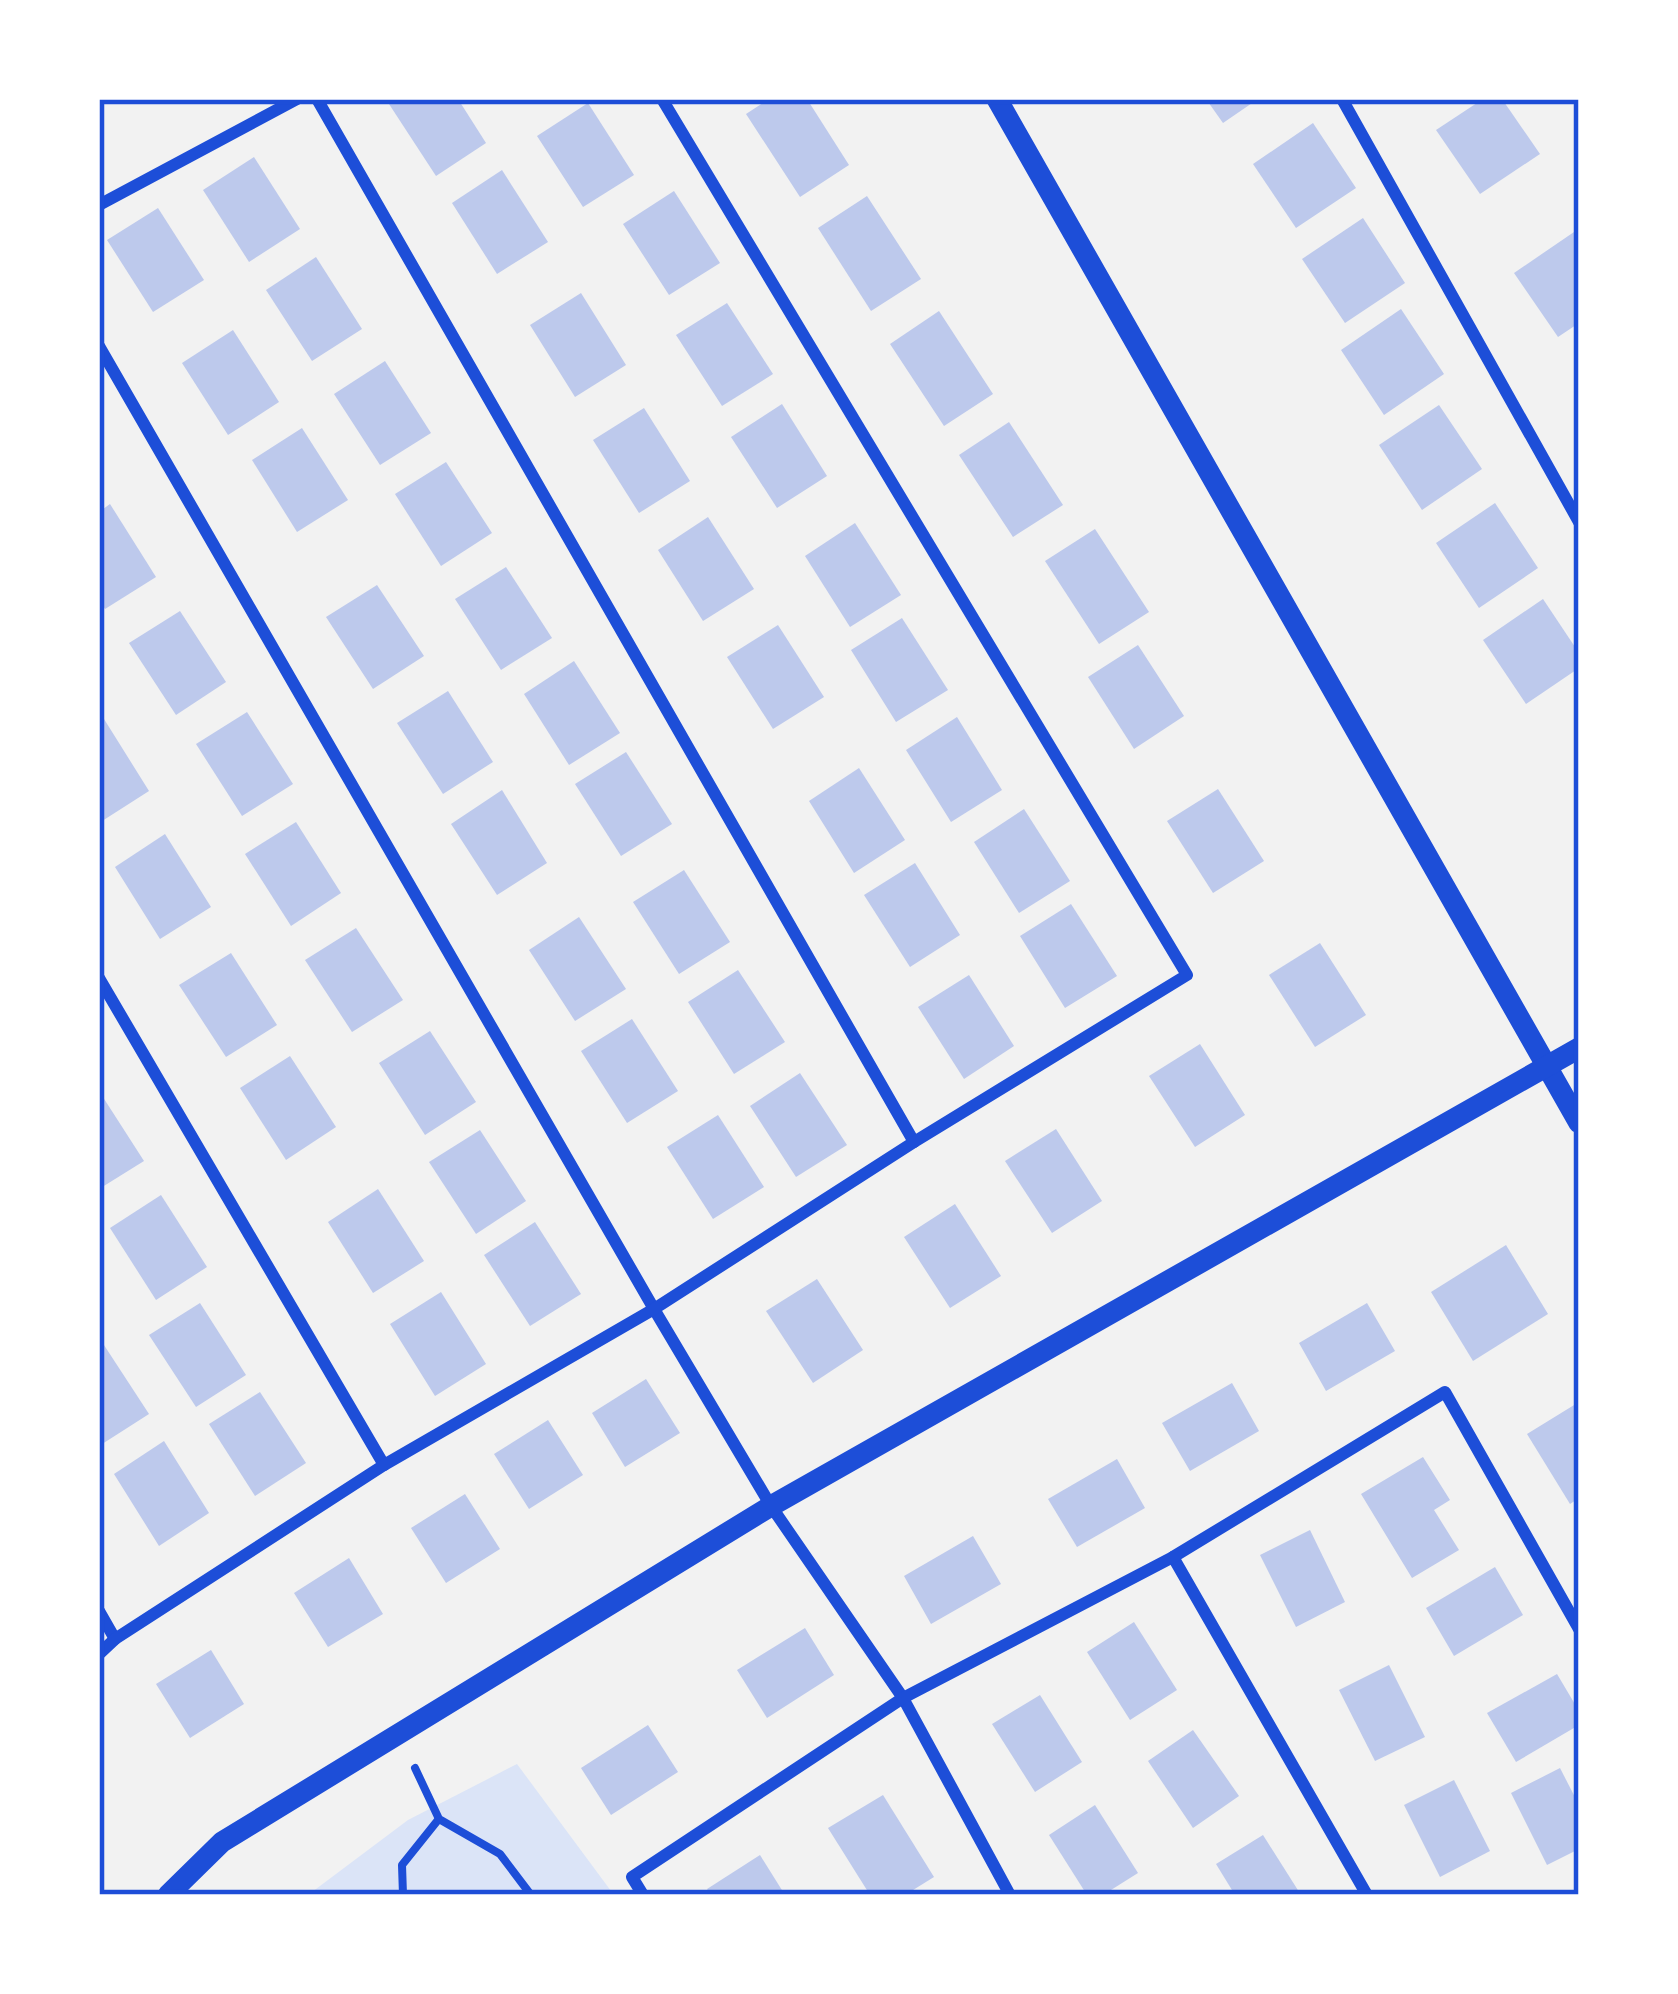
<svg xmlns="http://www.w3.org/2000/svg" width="1678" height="1994" viewBox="0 0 1678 1994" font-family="'Noto Sans',sans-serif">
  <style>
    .green { fill: #dbe4f7 }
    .building { fill: #bdc9ec }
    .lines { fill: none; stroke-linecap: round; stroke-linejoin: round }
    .path { stroke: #1d4ed8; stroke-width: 8 }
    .minor { stroke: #1d4ed8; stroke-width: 12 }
    .tertiary { stroke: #1d4ed8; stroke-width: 21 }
    .neatline { fill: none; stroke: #1d4ed8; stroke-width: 4.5 }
  </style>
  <rect width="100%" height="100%" fill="#f2f2f2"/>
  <!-- green -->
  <polygon class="green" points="517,1764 614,1895 308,1895 408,1820"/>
  <!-- building -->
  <g class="building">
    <polygon points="398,99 458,99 486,143 436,176 389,104"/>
    <polygon points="769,99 807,99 849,165 800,197 746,114"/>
    <polygon points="1206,99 1258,99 1223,123"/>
    <polygon points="1483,99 1502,99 1540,154 1480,194 1436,130"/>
    <polygon points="588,103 634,175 583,207 537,136"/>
    <polygon points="1313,123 1356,188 1296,228 1253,164"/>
    <polygon points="254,157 300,229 249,262 203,190"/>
    <polygon points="502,170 548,242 497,274 452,203"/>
    <polygon points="674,191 720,263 669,295 623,224"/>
    <polygon points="867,196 921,279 871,311 818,228"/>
    <polygon points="158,208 204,280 153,312 107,240"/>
    <polygon points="1363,218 1405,283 1345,323 1302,259"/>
    <polygon points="1574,232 1579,239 1579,323 1558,337 1514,273"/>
    <polygon points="316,257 362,329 312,361 266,290"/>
    <polygon points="581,293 626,365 575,397 530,325"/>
    <polygon points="727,303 773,374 722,406 676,335"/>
    <polygon points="1401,309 1444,374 1384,415 1341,350"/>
    <polygon points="939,311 993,394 944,426 890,344"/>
    <polygon points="233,330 279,402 228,435 182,363"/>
    <polygon points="385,361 431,433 380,465 334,394"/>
    <polygon points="782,404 827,476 777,508 731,437"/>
    <polygon points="1439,405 1482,469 1422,510 1379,445"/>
    <polygon points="644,408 690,481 639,513 593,440"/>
    <polygon points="1009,422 1063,505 1013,537 959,455"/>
    <polygon points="302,428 348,500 297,532 252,460"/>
    <polygon points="446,462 492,533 441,566 395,494"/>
    <polygon points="1495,503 1538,568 1479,608 1436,543"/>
    <polygon points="110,504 156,577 105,609 99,599 99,512"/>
    <polygon points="708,517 754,589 703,621 658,550"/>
    <polygon points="855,523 901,595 850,627 805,556"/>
    <polygon points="1095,529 1149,612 1099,644 1045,561"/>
    <polygon points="506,567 552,638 501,670 455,599"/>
    <polygon points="377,585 424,656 373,689 326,617"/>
    <polygon points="1543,599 1579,653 1579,668 1526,704 1483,640"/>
    <polygon points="180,611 226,682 176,715 129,643"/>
    <polygon points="902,618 948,690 896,722 851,650"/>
    <polygon points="778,625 824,697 773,729 727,657"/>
    <polygon points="1138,645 1184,716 1134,749 1088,677"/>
    <polygon points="574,661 620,733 569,765 524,694"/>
    <polygon points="448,691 493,762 443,794 397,723"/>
    <polygon points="247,712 293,784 242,816 196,744"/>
    <polygon points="957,717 1002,790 951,822 906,750"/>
    <polygon points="104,719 149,791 99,823 99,722"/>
    <polygon points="626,752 672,824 621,856 575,784"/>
    <polygon points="859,768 905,840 854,873 809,801"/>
    <polygon points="1218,789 1264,861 1213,893 1167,821"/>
    <polygon points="502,790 547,863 497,895 451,824"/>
    <polygon points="1024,809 1070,881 1019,913 974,842"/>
    <polygon points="296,822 341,893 291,926 245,854"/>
    <polygon points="165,834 211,907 160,939 115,867"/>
    <polygon points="915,863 960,935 910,967 864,895"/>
    <polygon points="684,870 730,942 679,974 633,902"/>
    <polygon points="1071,904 1117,976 1065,1008 1020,936"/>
    <polygon points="579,917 626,989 575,1021 529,950"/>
    <polygon points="356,928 403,1000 352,1032 305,960"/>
    <polygon points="1320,943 1366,1015 1315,1047 1269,975"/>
    <polygon points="231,953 277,1025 226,1057 179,985"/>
    <polygon points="738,970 785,1042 734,1074 688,1002"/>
    <polygon points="969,975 1014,1046 964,1079 918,1007"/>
    <polygon points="632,1019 678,1091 627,1123 581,1051"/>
    <polygon points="430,1031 476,1102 425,1135 379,1063"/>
    <polygon points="1200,1044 1245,1115 1195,1147 1149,1076"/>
    <polygon points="290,1056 336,1127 286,1160 240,1088"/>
    <polygon points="800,1073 847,1145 796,1177 750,1106"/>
    <polygon points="99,1091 144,1161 99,1189"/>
    <polygon points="718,1115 764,1187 713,1219 667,1147"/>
    <polygon points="1056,1129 1102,1201 1052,1233 1005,1161"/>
    <polygon points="480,1130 526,1201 476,1234 429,1162"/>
    <polygon points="378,1189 424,1261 373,1293 328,1222"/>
    <polygon points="161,1195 207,1267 156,1300 110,1228"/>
    <polygon points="955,1204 1001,1276 950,1308 904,1237"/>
    <polygon points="535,1222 581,1294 530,1326 484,1255"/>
    <polygon points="1506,1245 1548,1314 1473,1361 1431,1292"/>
    <polygon points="817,1279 863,1350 813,1383 766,1311"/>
    <polygon points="441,1292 486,1364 435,1396 390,1324"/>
    <polygon points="200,1303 246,1375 196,1407 149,1335"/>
    <polygon points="1367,1303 1395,1351 1326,1391 1299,1343"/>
    <polygon points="102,1342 149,1414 99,1446 99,1345"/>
    <polygon points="646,1379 680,1433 625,1467 592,1413"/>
    <polygon points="1232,1383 1259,1431 1190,1471 1162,1423"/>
    <polygon points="260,1392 306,1463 255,1496 209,1424"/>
    <polygon points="1579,1402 1579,1498 1570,1504 1527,1434"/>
    <polygon points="548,1420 583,1475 529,1509 494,1454"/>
    <polygon points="164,1441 209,1513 159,1546 114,1474"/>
    <polygon points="1423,1457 1450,1500 1434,1510 1459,1550 1412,1578 1361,1494"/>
    <polygon points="1117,1459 1145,1508 1077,1547 1048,1499"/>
    <polygon points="465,1494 500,1549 446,1583 411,1528"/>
    <polygon points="1310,1530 1345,1602 1296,1627 1260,1555"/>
    <polygon points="973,1536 1001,1584 931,1624 904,1576"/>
    <polygon points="349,1558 383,1614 328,1647 294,1593"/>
    <polygon points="1495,1567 1523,1615 1454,1656 1426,1608"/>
    <polygon points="1134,1622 1177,1690 1130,1720 1087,1652"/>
    <polygon points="805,1628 834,1675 767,1718 737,1670"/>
    <polygon points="211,1650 244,1704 190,1738 156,1684"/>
    <polygon points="1389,1665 1425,1737 1375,1761 1339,1690"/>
    <polygon points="1557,1674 1579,1711 1579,1725 1516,1762 1487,1713"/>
    <polygon points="1040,1695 1082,1762 1035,1792 992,1724"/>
    <polygon points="648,1725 678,1772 611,1815 581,1768"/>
    <polygon points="1193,1730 1239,1796 1193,1828 1148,1761"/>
    <polygon points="1560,1768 1579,1805 1579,1849 1547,1865 1511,1793"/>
    <polygon points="1454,1780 1490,1851 1440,1877 1404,1805"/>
    <polygon points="883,1795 934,1877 905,1895 870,1895 828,1828"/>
    <polygon points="1095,1805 1138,1873 1103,1895 1087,1895 1049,1835"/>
    <polygon points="1263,1835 1301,1895 1235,1895 1216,1864"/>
    <polygon points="760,1855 785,1895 711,1895 707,1889"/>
  </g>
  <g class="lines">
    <!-- path -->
    <g class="path">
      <polyline points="415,1768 439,1819 500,1854 531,1895"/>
      <polyline points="403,1895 402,1865 438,1820"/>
    </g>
    <!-- minor -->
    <g class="minor">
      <polyline points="317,99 914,1142"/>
      <polyline points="1342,99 1579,522"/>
      <polyline points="99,205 297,99"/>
      <polyline points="99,346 654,1309 771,1506 903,1698 1010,1895"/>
      <polyline points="99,978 384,1465"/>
      <polyline points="1173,1557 1367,1895"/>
      <polyline points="99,1611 115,1639"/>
      <polyline points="99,1654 115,1639 384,1465 654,1309 914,1142 1187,975 662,99"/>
      <polyline points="643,1895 632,1877 903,1698 1173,1557 1445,1392 1579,1629"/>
    </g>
    <!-- tertiary -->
    <g class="tertiary">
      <polyline points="997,99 1579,1123"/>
      <polyline points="168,1895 222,1842 771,1506 1579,1048"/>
    </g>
  </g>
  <!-- border -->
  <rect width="1678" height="1994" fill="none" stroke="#ffffff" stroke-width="204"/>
  <rect x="102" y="102" width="1474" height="1790" class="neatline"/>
</svg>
